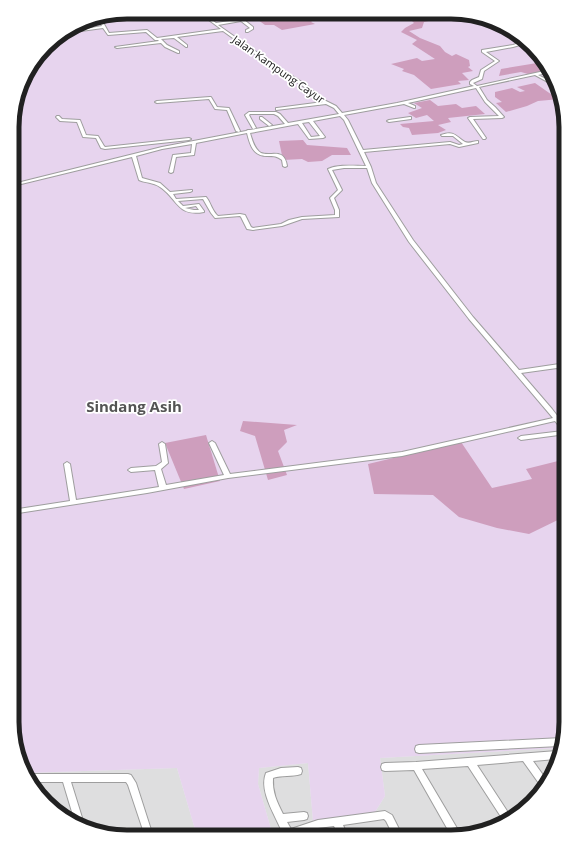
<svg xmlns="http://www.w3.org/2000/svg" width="578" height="849" viewBox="0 0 578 849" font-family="'Open Sans',sans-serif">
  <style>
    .residential { fill: #dededf }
    .farmland { fill: #e7d4ee }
    .forest { fill: #ce9ebd }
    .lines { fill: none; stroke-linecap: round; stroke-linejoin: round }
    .street-casing { stroke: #9e9e9e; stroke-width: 2 }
    .street { fill: #fff; fill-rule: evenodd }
    .labels { text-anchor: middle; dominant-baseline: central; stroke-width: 3.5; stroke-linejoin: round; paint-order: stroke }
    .far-street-label { font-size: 11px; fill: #212121; stroke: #fff }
    .quarter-label { font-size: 15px; font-weight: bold; fill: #545454; stroke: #fff }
    .rim { fill: none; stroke: #212121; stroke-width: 5 }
  </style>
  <rect width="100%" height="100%" fill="#ebe8f1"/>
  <!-- residential -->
  <g class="residential">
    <polygon points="559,748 546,786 502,825 451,837 273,836 258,784 259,768 308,763 313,821 375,812 385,796 380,758"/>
    <polygon points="177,768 197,836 112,836 63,817 24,773"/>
  </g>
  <!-- farmland -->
  <polygon class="farmland" points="127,12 466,13 521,36 554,76 566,127 566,730 559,748 380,758 385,796 375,812 313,821 308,763 259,768 258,784 273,836 197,836 177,768 24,773 12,722 13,112 27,70 51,40 90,18"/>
  <!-- forest -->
  <g class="forest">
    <polygon points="262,12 333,13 316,17 311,22 315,24 282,30 274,25 265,25 254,17 267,15"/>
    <polygon points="423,15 437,19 424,22 422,28 409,31 420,38 440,46 445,52 452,56 456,54 469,60 470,66 468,67 473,71 462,73 469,80 458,81 461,84 431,89 414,75 402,71 404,69 391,64 417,58 422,61 435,59 412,44 417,40 401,32 405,28 414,23 412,21 419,19"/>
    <polygon points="537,63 549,70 528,74 521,72 499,76 501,69"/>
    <polygon points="535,83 555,97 559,96 560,99 538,101 527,106 506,112 496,103 502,102 495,97 495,92 512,88 520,92 525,91 517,87"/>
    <polygon points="430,100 438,106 456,104 462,108 476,106 485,114 448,118 451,122 438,125 446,130 438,133 412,135 409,128 403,127 400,124 434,121 427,115 416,118 408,113 422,108 414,103"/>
    <polygon points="303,140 307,145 347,148 351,155 332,155 322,161 308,162 302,159 283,160 279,141"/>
    <polygon points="243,421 297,425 284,430 287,442 278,451 287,475 268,480 255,436 240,431"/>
    <polygon points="206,435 220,481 184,489 165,443"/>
    <polygon points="461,442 492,488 532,479 526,469 566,459 566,516 529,534 497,528 459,517 433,495 374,494 368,464"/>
  </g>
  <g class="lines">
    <!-- street casing -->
    <g class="street-casing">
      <g id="street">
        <path d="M 134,12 L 143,12 L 100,17 L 109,33 L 147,30 L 157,38 L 221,29 L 198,12 L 201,12 L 216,23 L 243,19 L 253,27 L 253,29 L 248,32 L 246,32 L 246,30 L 250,28 L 241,21 L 218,25 L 275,65 L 305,84 L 322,99 L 336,106 L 342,113 L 397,103 L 474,86 L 470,84 L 470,82 L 472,80 L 479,77 L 481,70 L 495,61 L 482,52 L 482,50 L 513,45 L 525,41 L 527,43 L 513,47 L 486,52 L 499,61 L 484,71 L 482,79 L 473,83 L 477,86 L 549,70 L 551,72 L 538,75 L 556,84 L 557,87 L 535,75 L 479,87 L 487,100 L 495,107 L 504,117 L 502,118 L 473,119 L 486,138 L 485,139 L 483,139 L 468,118 L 470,117 L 499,116 L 485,102 L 476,88 L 408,103 L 415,106 L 415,108 L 414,108 L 404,104 L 344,115 L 348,120 L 363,150 L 450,142 L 459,145 L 463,144 L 453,136 L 442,136 L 441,135 C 455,130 456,137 465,142 C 469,144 474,141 478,141 L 478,143 L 459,147 L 450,144 L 364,152 L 371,167 L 376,183 L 413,240 L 473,317 L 519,370 L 566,363 L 566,367 L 562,367 L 566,371 L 566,376 L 564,375 L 557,368 L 521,373 L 552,409 L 566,427 L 566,434 L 521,440 L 518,438 L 521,436 L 563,431 L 555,421 L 402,456 L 228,478 L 147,493 L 12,514 L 12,510 L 70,501 L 64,464 L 67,462 L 70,464 L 76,500 L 159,487 L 155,470 L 131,472 L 128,470 L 131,468 L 156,466 L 162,462 L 159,444 L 162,442 L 165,444 L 168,463 L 161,469 L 166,485 L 224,475 L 209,443 L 212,441 L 215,443 L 230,474 L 402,452 L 553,418 L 469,319 L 409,242 L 372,183 L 367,168 L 344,168 L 332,170 L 342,190 L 334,198 L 339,210 L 339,217 L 302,219 L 282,226 L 253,230 L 247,229 L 241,217 L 240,216 L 215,218 L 211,213 L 203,199 L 178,201 L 183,206 L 199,204 L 204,211 L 204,212 C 177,217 178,199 160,187 C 153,182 145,183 139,180 L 132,157 L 13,186 L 13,184 L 162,147 L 246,131 L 248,130 L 250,130 L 285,124 L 278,116 L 274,114 L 250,114 L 249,115 L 256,128 L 253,129 L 245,115 L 249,112 L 276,112 L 280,114 L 288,123 L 339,114 L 334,108 L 326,104 L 276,110 L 276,108 L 277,108 L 323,102 L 320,101 L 303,86 L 273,67 L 223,31 L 177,37 L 187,45 L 187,47 L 186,47 L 174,38 L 161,39 L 167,45 L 179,51 L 179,53 L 178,53 L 165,47 L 161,43 L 117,48 L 115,47 L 159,41 L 158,40 L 155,40 L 146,32 L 108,35 L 103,28 L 81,31 L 79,30 L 102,26 L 97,18 L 95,17 ZM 340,116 L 344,120 L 366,166 C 354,166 339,164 328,169 L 338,190 L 330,198 L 335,210 L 335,215 L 302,217 L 289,220 L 281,224 L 253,228 L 251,227 L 245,215 L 240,214 L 218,216 C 212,211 211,203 206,197 L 176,199 L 173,194 L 190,192 L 192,191 L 192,190 L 170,192 L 160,183 L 142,178 L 136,156 L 162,149 L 192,144 L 191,153 L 173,155 L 169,172 L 171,173 L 173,172 L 176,157 L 194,155 L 196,143 L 247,133 C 250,145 253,156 267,156 C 274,156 277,156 282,160 L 283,166 L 285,167 L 287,166 C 284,147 271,157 261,153 C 254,149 252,139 250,133 L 298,124 L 309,139 L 323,138 L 325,137 L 313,121 ZM 309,122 L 320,136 L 311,137 L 302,123 ZM 196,206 L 199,210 L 194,210 L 185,208 Z"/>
        <polygon points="175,12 180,13 197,12 179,15"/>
        <polygon points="64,33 67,37 66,38 64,38 62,34"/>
        <polygon points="210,97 211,97 217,107 229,108 240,131 239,132 236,131 227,110 215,109 209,99 157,103 155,102 157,101"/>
        <polygon points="57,116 59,116 62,119 80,120 86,135 98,136 104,146 105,147 189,138 191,139 189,140 105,149 101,148 96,138 83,137 77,122 60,121 56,117"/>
        <polygon points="260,117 262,117 272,125 269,126 260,119"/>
        <polygon points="410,117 411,117 411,119 389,122 387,121 389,120"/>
        <polygon points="564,335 566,336 566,342 564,341 561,337"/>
        <polygon points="562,738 560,746 419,753 416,752 415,749 416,746 419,745"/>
        <polygon points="557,751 558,752 556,759 533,761 548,782 546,786 543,789 523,761 477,765 511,817 505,823 468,766 422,769 461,835 452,837 414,770 385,771 382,770 381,767 382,764 385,763 416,762"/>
        <path d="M 298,767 L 301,768 L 302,771 L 301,774 C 292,777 282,775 273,778 C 272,792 277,802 283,814 L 304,812 L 307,813 L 308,816 L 307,819 L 304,820 L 287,822 L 291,829 L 318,820 L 385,811 L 392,815 L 403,837 L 394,837 L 386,821 L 384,819 L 343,825 L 348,837 L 339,837 L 334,826 L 318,828 L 294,837 L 284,837 C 278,819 258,792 266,773 L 281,768 Z"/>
        <polygon points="29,774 128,774 131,775 136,783 153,836 145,836 128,785 126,782 71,782 84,824 84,825 75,822 63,782 32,782 26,775"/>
      </g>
    </g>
    <!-- street -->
    <use href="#street" class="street"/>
  </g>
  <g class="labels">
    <!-- far-street labels -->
    <g class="far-street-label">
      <text transform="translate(279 69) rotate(35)">Jalan Kampung Cayur</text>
    </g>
    <!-- quarter labels -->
    <g class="quarter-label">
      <text x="134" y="406">Sindang Asih</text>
    </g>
  </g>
  <!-- crop -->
  <path d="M0 0H578V849H0ZM127 19H451A108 108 0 0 1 559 127V722A108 108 0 0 1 451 830H127A108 108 0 0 1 19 722V127A108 108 0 0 1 127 19Z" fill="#fff" fill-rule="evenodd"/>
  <path class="rim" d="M127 19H451A108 108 0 0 1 559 127V722A108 108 0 0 1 451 830H127A108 108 0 0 1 19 722V127A108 108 0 0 1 127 19Z"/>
</svg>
